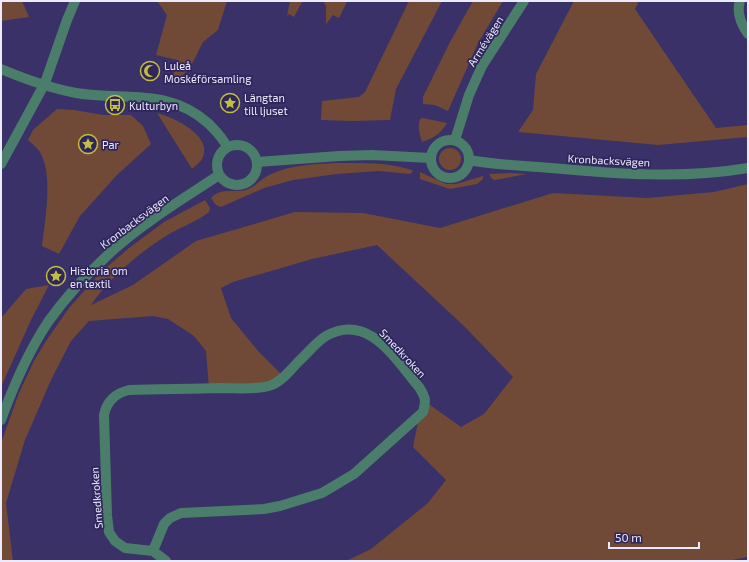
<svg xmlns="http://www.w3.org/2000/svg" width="749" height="562" viewBox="0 0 749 562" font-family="'Exo 2',sans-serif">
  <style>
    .green { fill: #704a37 }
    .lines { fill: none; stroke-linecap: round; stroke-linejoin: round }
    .minor { stroke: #4a7e6b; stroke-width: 10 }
    .tertiary { stroke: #4a7e6b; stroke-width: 10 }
    .labels { text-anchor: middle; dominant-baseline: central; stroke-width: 3.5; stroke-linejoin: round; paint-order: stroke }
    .street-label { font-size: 11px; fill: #ebeafe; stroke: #2f265b }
    .poi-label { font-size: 11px; fill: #ebeafe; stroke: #2f265b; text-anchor: start }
  </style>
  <rect width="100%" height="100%" fill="#393167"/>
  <!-- green -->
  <g class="green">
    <polygon points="1,1 22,1 29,17 1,21"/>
    <polygon points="157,1 227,1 218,30 203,42 193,62 181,78 173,76 177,60 156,55 167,15"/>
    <polygon points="290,1 301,1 302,2 294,17 289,14 287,16"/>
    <polygon points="323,1 344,1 347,2 339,18 333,15 326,24 326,6"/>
    <polygon points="409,1 442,1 396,89 390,120 352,121 321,120 322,101 359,97 365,92"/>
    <polygon points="473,1 503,1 478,43 448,111 435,105 423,104 423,97 450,42"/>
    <polygon points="574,1 639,1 635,9 716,128 748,125 748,137 658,145 518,132 533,110 536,74"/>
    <path d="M 57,109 L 74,110 L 103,115 L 131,115 L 143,126 L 151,144 L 117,175 L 80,216 L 59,254 L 42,246 C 45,222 53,176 41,154 C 39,149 32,144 28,140 L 33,130 Z"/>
    <path d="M 157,113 C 173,117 212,135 203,157 C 201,162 196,165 192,169 Z"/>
    <path d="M 423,118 L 447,123 C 441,134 433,138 422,142 C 420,135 417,127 420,119 Z"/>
    <circle cx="450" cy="159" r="11"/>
    <path d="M 336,163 C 362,163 387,162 412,170 L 413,171 L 410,174 L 379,171 L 337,174 L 293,180 L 264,188 L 221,207 L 216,205 L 211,198 C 220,187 234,193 246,190 C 255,187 261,179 269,175 C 289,165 314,164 336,163 Z"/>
    <polygon points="420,172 446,184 456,184 483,176 483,179 477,184 450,189 420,179"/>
    <polygon points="510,173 527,174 495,180 492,179 489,174"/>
    <path d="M 748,184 L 748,557 L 727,561 L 346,561 L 371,549 L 428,503 L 446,480 L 413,447 L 419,417 L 426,402 L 461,427 L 484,414 L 513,377 L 465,327 L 377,245 L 312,259 L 233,282 L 221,288 L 231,318 L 258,351 L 283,376 L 270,384 L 209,388 L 206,351 L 194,336 L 168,319 L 153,316 L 89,321 L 71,341 L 51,380 L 25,440 L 6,503 L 13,561 L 1,561 L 1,443 L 19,393 L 34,361 L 46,341 L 69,308 L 100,273 L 129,248 L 164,222 L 205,200 L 210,208 L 209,212 C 198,221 183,226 171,233 C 141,251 111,276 91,305 L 133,285 L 196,241 L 295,212 L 363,213 L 440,228 L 553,193 L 647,198 L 714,192 Z"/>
    <polygon points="49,285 31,320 1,387 1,318 26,289"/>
  </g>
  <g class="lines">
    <!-- minor -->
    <g class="minor">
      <path d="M 740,1 C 736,13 741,24 748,34"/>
      <path d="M 1,69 C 25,79 50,88 76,93 C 124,101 169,87 209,124 C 216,131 223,138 227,147"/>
      <polyline points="455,140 469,95 482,66 524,1"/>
      <polyline points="1,164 45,83 67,20 75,1"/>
      <path d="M 153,551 L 164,524 L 170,518 L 181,513 L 264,509 L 280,506 L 322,493 L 354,474 L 423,412 C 426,400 426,398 419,387 C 395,359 369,312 326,336 C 316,342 308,353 299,361 C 291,369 281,383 269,386 C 254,390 236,388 221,388 C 190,389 160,389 129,390 C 116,393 107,400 104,415 L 107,515 L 109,532 L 115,541 L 125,548 L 153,551 L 166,561"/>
    </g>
    <!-- tertiary -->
    <g class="tertiary">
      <circle cx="450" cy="159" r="19"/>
      <circle cx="237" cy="165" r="20"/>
      <path d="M 469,160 C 496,165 524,166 551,168 C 616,174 683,179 748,168"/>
      <polyline points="257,162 339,156 372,155 431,158"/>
      <path d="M 1,420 C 13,387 28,352 48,322 C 65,298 89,272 111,252 C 143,223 183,199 219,175"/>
    </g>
  </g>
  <!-- icons -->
  <defs>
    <g id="mosque-ring" transform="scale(1)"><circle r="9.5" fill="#2f265b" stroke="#c1be40" stroke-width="1.5"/><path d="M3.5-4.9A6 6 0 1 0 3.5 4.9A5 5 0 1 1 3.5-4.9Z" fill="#c1be40"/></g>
    <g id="sight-ring" transform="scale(1)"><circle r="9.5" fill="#2f265b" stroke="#c1be40" stroke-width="1.5"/><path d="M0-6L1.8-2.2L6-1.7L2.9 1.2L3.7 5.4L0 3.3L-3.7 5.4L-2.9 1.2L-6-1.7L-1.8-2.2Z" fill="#c1be40"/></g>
    <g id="bus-ring" transform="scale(1)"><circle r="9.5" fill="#2f265b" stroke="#c1be40" stroke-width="1.5"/><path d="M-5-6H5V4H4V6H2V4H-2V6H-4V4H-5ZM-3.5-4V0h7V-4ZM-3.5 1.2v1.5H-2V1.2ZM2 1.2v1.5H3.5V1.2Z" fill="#c1be40"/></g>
  </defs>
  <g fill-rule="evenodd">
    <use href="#mosque-ring" x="150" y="71"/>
    <use href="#sight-ring" x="230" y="103"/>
    <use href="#bus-ring" x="115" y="105"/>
    <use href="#sight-ring" x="88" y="144"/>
    <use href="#sight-ring" x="56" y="276"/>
  </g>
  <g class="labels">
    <!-- street labels -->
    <g class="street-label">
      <text transform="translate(485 41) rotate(-58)">Armévägen</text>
      <text transform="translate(609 160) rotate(3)">Kronbacksvägen</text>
      <text transform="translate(134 221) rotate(-37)">Kronbacksvägen</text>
      <text transform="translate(403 353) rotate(47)">Smedkroken</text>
      <text transform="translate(96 498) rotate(-94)">Smedkroken</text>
    </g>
    <!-- poi labels -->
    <g class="poi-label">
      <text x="164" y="65">Luleå<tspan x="164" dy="13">Moskéförsamling</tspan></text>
      <text x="244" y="97">Längtan<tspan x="244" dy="13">till ljuset</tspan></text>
      <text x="129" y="105">Kulturbyn</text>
      <text x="102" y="144">Par</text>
      <text x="70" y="270">Historia om<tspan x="70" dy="13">en textil</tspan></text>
    </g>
  </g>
  <!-- border -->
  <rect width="749" height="562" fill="none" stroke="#ebeafe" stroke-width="4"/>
  <!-- scale -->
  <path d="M609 542v6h90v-6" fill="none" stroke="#ebeafe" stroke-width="2"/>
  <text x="615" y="542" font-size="12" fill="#ebeafe" stroke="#2f265b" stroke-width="3" paint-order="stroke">50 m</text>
</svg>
